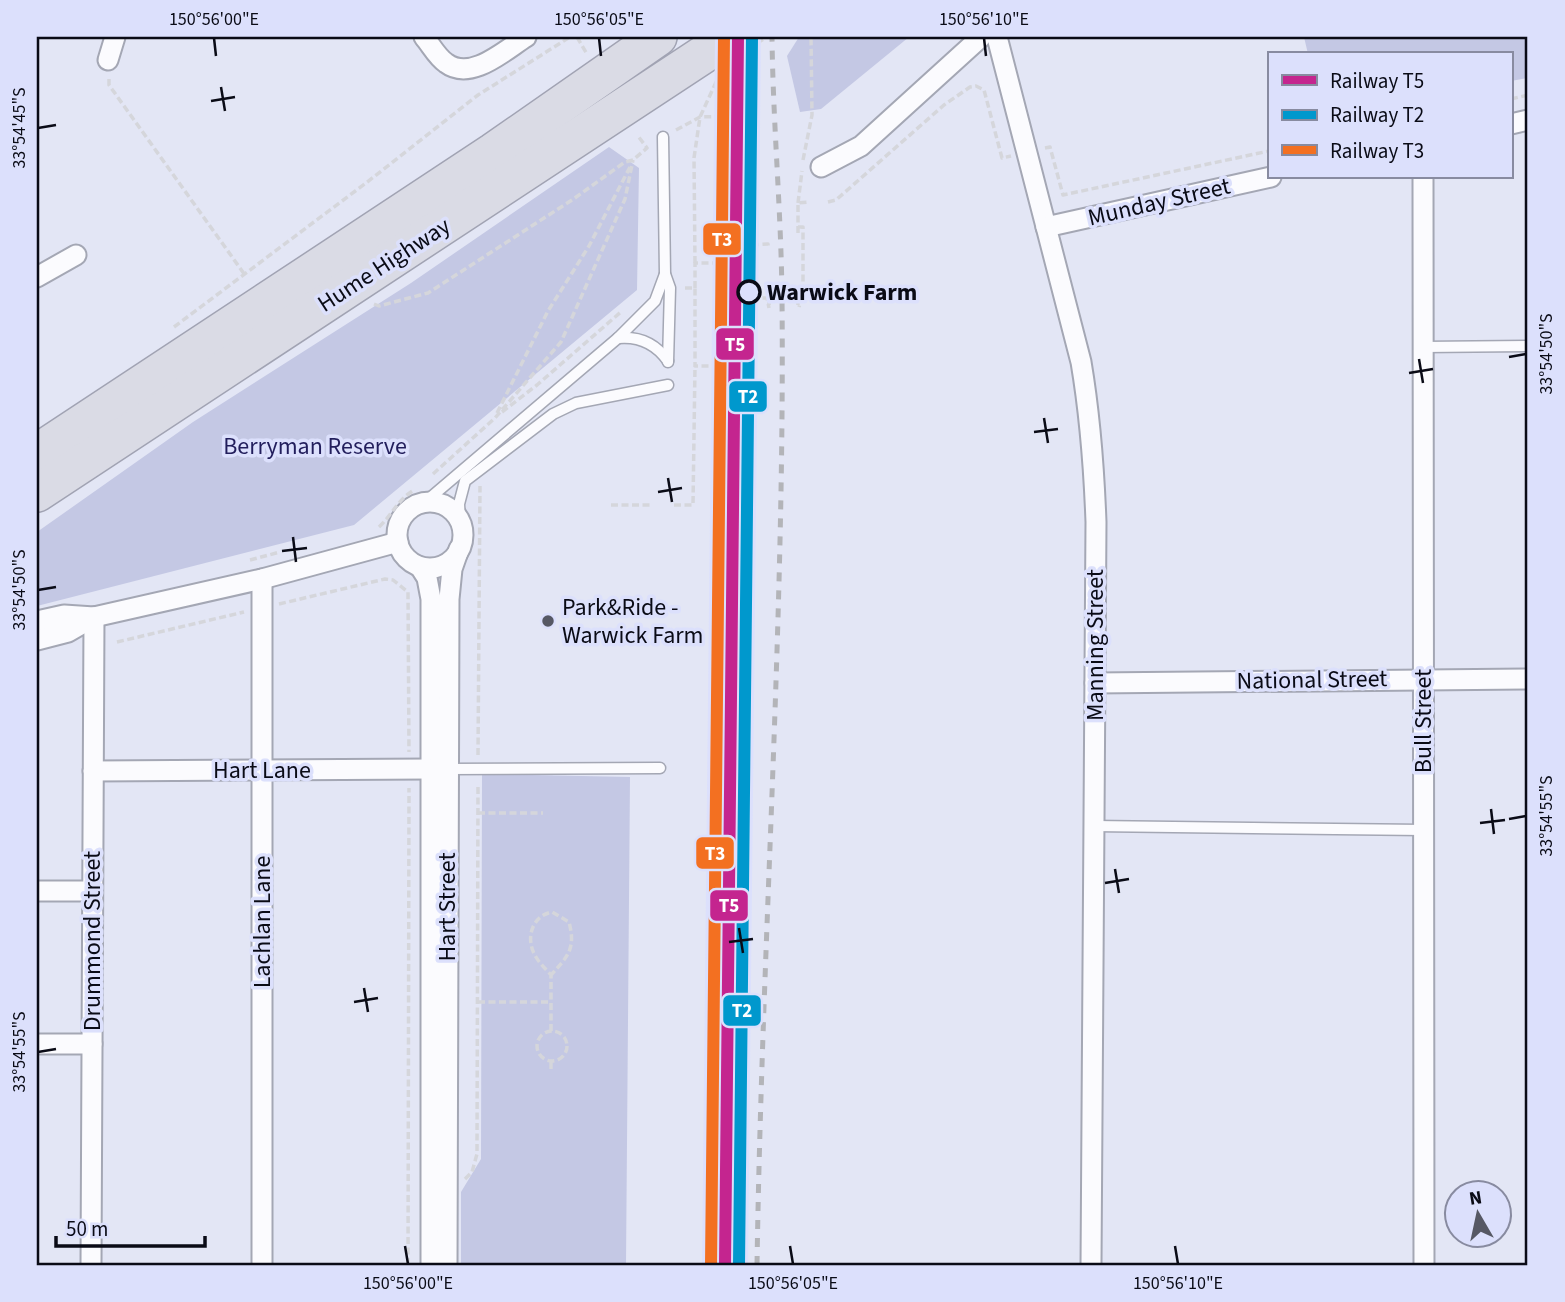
<svg xmlns="http://www.w3.org/2000/svg" width="1565" height="1302" viewBox="0 0 1565 1302" font-family="'Source Sans 3',sans-serif">
  <style>
    .green { fill: #c4c8e4 }
    .lines { fill: none; stroke-linecap: round; stroke-linejoin: round }
    .lane-casing { stroke: #a4a7b4; stroke-width: 13 }
    .street-casing { stroke: #a4a7b4; stroke-width: 23 }
    .highway-casing { stroke: #a1a3b3; stroke-width: 40 }
    .path { stroke: #d5d6db; stroke-width: 3.5; stroke-dasharray: 7 3.5; stroke-linecap: butt }
    .lane { stroke: #fbfbfe; stroke-width: 10 }
    .street { stroke: #fbfbfe; stroke-width: 19 }
    .highway { stroke: #dadbe5; stroke-width: 37 }
    .rail { stroke: #b3b4b8; stroke-width: 5; stroke-dasharray: 9 9; stroke-linecap: butt }
    .rail-1-casing { stroke: #dce0fc; stroke-width: 18 }
    .rail-2-casing { stroke: #dce0fc; stroke-width: 18 }
    .rail-3-casing { stroke: #dce0fc; stroke-width: 18 }
    .rail-1 { stroke: #c4258f; stroke-width: 12 }
    .rail-2 { stroke: #0098cd; stroke-width: 12 }
    .rail-3 { stroke: #f37021; stroke-width: 12 }
    .ticks { fill: none; stroke: #0a0b16; stroke-width: 2.5 }
    .stop-dot { fill: #dce0fc; stroke: #0a0b16; stroke-width: 3.5 }
    .poi-dot { fill: #565864; stroke: #dce0fc; stroke-width: 2.5 }
    .labels { text-anchor: middle; dominant-baseline: central; stroke-width: 7; stroke-linejoin: round; paint-order: stroke }
    .street-label { font-size: 24px; fill: #0a0b16; stroke: #dce0fc }
    .stop-label { font-size: 24px; font-weight: bold; fill: #0a0b16; stroke: #dce0fc; text-anchor: start }
    .park-label { font-size: 24px; fill: #221e5c; stroke: #dce0fc }
    .poi-label { font-size: 24px; fill: #0a0b16; stroke: #dce0fc; text-anchor: start }
    .line-badge { stroke: #dce0fc; stroke-width: 2.5 }
    .badge-label { font-size: 19px; text-anchor: middle; font-weight: bold; fill: #fff }
    .neatline { fill: none; stroke: #0a0b16; stroke-width: 2.5 }
    .ticks-label { font-size: 18px; text-anchor: middle; fill: #0a0b16 }
  </style>
  <rect width="100%" height="100%" fill="#e3e6f5"/>
  <!-- green -->
  <g class="green">
    <polygon points="799,37 909,37 821,109 800,112 787,56"/>
    <polygon points="1304,37 1528,37 1528,78 1511,81 1511,54 1308,54"/>
    <polygon points="609,147 639,168 637,290 354,525 37,606 37,532 193,422 411,283"/>
    <polygon points="482,774 630,777 626,1265 461,1265 461,1192 481,1159"/>
  </g>
  <g class="lines">
    <!-- lane casing -->
    <g class="lane-casing">
      <g id="lane">
        <polyline points="663,137 665,274 670,288 668,362"/>
        <path d="M 618,338 C 639,336 656,344 668,361"/>
        <polyline points="1423,347 1528,346"/>
        <polyline points="424,503 618,338 655,301 665,274"/>
        <polyline points="460,522 459,504 465,481 553,414 576,403 668,385"/>
        <polyline points="447,769 660,768"/>
        <polyline points="1094,826 1423,830"/>
      </g>
    </g>
    <!-- street casing -->
    <g class="street-casing">
      <g id="street">
        <path d="M 424,37 C 431,45 437,57 446,63 C 471,82 505,50 526,37"/>
        <path d="M 997,37 L 1081,362 C 1090,415 1094,468 1096,522 L 1091,1265"/>
        <polyline points="108,60 115,37"/>
        <polyline points="1511,124 1528,120"/>
        <polyline points="821,167 861,146 981,37"/>
        <polyline points="1423,177 1424,1265"/>
        <polyline points="1046,227 1271,177"/>
        <polyline points="37,277 76,255"/>
        <circle cx="430" cy="535" r="33"/>
        <polyline points="420,567 427,578 431,599 431,1265"/>
        <polyline points="37,621 64,615 94,617 262,579 398,542"/>
        <polyline points="37,640 68,632 94,617"/>
        <polyline points="1095,683 1528,679"/>
        <polyline points="93,771 430,769"/>
        <polyline points="37,891 92,891"/>
        <polyline points="37,1044 92,1044"/>
        <polyline points="91,1265 94,617"/>
        <polyline points="262,1265 262,579"/>
        <polyline points="447,1265 449,599 452,569 459,549"/>
      </g>
    </g>
    <!-- highway casing -->
    <g class="highway-casing">
      <g id="highway">
        <polyline points="37,453 493,152 658,37"/>
        <polyline points="37,493 730,37"/>
      </g>
    </g>
    <!-- path -->
    <g class="path">
      <polyline points="577,37 587,54"/>
      <polyline points="757,43 767,37"/>
      <polyline points="109,79 109,85 245,275"/>
      <polyline points="1511,99 1528,95"/>
      <polyline points="676,130 700,117 733,116"/>
      <polyline points="1045,148 1050,147 1063,195 1269,151"/>
      <polyline points="803,160 812,115 811,37"/>
      <polyline points="828,202 836,200 944,105 970,87 976,86 984,90 1002,158 1011,156"/>
      <polyline points="798,203 802,171"/>
      <polyline points="798,227 803,227 803,295 799,307"/>
      <polyline points="798,233 798,203 809,202"/>
      <polyline points="752,245 768,244 768,248"/>
      <polyline points="695,263 694,158 700,117 717,80"/>
      <polyline points="715,281 715,290"/>
      <polyline points="685,288 695,288 695,366 715,366"/>
      <polyline points="695,288 695,263 715,263 717,284 731,284"/>
      <polyline points="797,290 798,305"/>
      <polyline points="752,298 767,298 769,308"/>
      <polyline points="374,304 379,306 428,293 572,200 625,162 633,160 647,148 638,136"/>
      <polyline points="769,305 769,290"/>
      <polyline points="174,327 366,183 478,95 570,37"/>
      <polyline points="715,346 730,346"/>
      <polyline points="502,412 537,385 622,311"/>
      <polyline points="497,413 548,311 589,246 630,167"/>
      <polyline points="433,474 495,418 561,342 625,199 633,160"/>
      <polyline points="611,505 653,505"/>
      <polyline points="674,505 693,505 695,366"/>
      <path d="M 379,527 C 392,515 398,499 414,490"/>
      <polyline points="250,560 280,552"/>
      <polyline points="279,604 385,579 393,580 408,592 409,752"/>
      <polyline points="117,642 244,612"/>
      <polyline points="478,755 480,486"/>
      <polyline points="478,813 543,813"/>
      <polyline points="478,1002 551,1002"/>
      <circle cx="552" cy="1046" r="15"/>
      <path d="M 551,1031 L 551,975 C 546,969 540,964 536,957 C 525,940 531,916 552,912 L 569,922 C 576,949 568,956 551,975"/>
      <polyline points="551,1062 551,1071"/>
      <polyline points="465,1179 472,1172 477,1154 478,784"/>
      <polyline points="408,1265 409,788"/>
    </g>
    <!-- lane -->
    <use href="#lane" class="lane"/>
    <!-- street -->
    <use href="#street" class="street"/>
    <!-- highway -->
    <use href="#highway" class="highway"/>
    <!-- rail -->
    <path class="rail" d="M 757,1265 C 762,942 785,619 782,296 C 781,209 773,123 772,37"/>
    <!-- rail-1 casing -->
    <g class="rail-1-casing">
      <polyline id="rail-1" points="725,1265 738,37"/>
    </g>
    <!-- rail-2 casing -->
    <g class="rail-2-casing">
      <polyline id="rail-2" points="739,1265 752,37"/>
    </g>
    <!-- rail-3 casing -->
    <g class="rail-3-casing">
      <polyline id="rail-3" points="711,1265 724,37"/>
    </g>
    <!-- rail-1 -->
    <use href="#rail-1" class="rail-1"/>
    <!-- rail-2 -->
    <use href="#rail-2" class="rail-2"/>
    <!-- rail-3 -->
    <use href="#rail-3" class="rail-3"/>
  </g>
  <!-- ticks -->
  <path class="ticks" d="M 214,38 L 216,56M 599,38 L 601,56M 984,38 L 986,56M 221,87 L 225,111M 211,101 L 235,97M 38,128 L 56,125M 1509,357 L 1526,354M 1419,359 L 1423,383M 1409,373 L 1433,369M 1044,418 L 1048,443M 1034,432 L 1058,429M 668,478 L 672,502M 658,492 L 682,488M 293,537 L 296,562M 282,551 L 307,548M 38,590 L 56,587M 1491,809 L 1494,834M 1509,819 L 1526,816M 1480,823 L 1505,820M 1115,869 L 1119,893M 1105,883 L 1129,879M 739,928 L 743,953M 729,942 L 753,939M 364,988 L 368,1012M 354,1002 L 378,998M 38,1052 L 56,1049M 405,1246 L 408,1264M 790,1246 L 793,1264M 1175,1246 L 1178,1264"/>
  <!-- markers -->
  <circle class="stop-dot" cx="749" cy="292" r="11"/>
  <circle class="poi-dot" cx="548" cy="621" r="7"/>
  <g class="labels">
    <!-- street labels -->
    <g class="street-label">
      <text transform="translate(1159 202) rotate(-13)">Munday Street</text>
      <text transform="translate(384 265) rotate(-33)">Hume Highway</text>
      <text transform="translate(1095 645) rotate(-90)">Manning Street</text>
      <text transform="translate(1312 680) rotate(-1)">National Street</text>
      <text transform="translate(1423 721) rotate(-90)">Bull Street</text>
      <text x="262" y="770">Hart Lane</text>
      <text transform="translate(447 907) rotate(-90)">Hart Street</text>
      <text transform="translate(262 922) rotate(-90)">Lachlan Lane</text>
      <text transform="translate(92 941) rotate(-90)">Drummond Street</text>
    </g>
    <!-- stop labels -->
    <g class="stop-label">
      <text x="767" y="292">Warwick Farm</text>
    </g>
    <!-- park labels -->
    <g class="park-label">
      <text x="315" y="446">Berryman Reserve</text>
    </g>
    <!-- poi labels -->
    <g class="poi-label">
      <text x="562" y="607">Park&amp;Ride -<tspan x="562" dy="28">Warwick Farm</tspan></text>
    </g>
  </g>
  <g class="line-badge">
    <rect x="702" y="222" width="40" height="34" rx="7" fill="#f37021"/>
    <rect x="715" y="327" width="40" height="34" rx="7" fill="#c4258f"/>
    <rect x="728" y="380" width="40" height="33" rx="7" fill="#0098cd"/>
    <rect x="695" y="836" width="40" height="34" rx="7" fill="#f37021"/>
    <rect x="709" y="889" width="40" height="33" rx="7" fill="#c4258f"/>
    <rect x="722" y="994" width="40" height="33" rx="7" fill="#0098cd"/>
  </g>
  <g class="badge-label">
    <text x="722" y="246">T3</text>
    <text x="735" y="351">T5</text>
    <text x="748" y="403">T2</text>
    <text x="715" y="860">T3</text>
    <text x="729" y="912">T5</text>
    <text x="742" y="1017">T2</text>
  </g>
  <!-- border -->
  <rect width="1565" height="1302" fill="none" stroke="#dce0fc" stroke-width="77"/>
  <!-- legend -->
  <rect x="1268" y="52" width="245" height="126" fill="#dce0fc" stroke="#888ba0" stroke-width="2"/>
  <rect x="1282" y="75" width="35" height="10" fill="#c4258f" stroke="#888ba0" stroke-width="2"/>
  <text x="1330" y="88" font-size="21" fill="#0a0b16">Railway T5</text>
  <rect x="1282" y="110" width="35" height="10" fill="#0098cd" stroke="#888ba0" stroke-width="2"/>
  <text x="1330" y="122" font-size="21" fill="#0a0b16">Railway T2</text>
  <rect x="1282" y="145" width="35" height="10" fill="#f37021" stroke="#888ba0" stroke-width="2"/>
  <text x="1330" y="158" font-size="21" fill="#0a0b16">Railway T3</text>
  <!-- north arrow -->
  <g transform="translate(1478 1214) rotate(351)"><circle r="33" fill="#dce0fc" stroke="#888ba0" stroke-width="2"/>
  <path d="M0-5L12 26L0 18L-12 26Z" fill="#565864"/>
  <text y="-10" font-size="19" font-weight="bold" text-anchor="middle" fill="#0a0b16">N</text>
  </g>
  <!-- scale -->
  <path d="M56 1236v10h149v-10" fill="none" stroke="#0a0b16" stroke-width="3.5"/>
  <text x="66" y="1236" font-size="21" fill="#0a0b16" stroke="#dce0fc" stroke-width="5" paint-order="stroke">50 m</text>
  <rect x="38" y="38" width="1488" height="1226" class="neatline"/>
  <g class="ticks-label">
    <text x="214" y="25">150°56'00"E</text>
    <text x="599" y="25">150°56'05"E</text>
    <text x="984" y="25">150°56'10"E</text>
    <text transform="translate(19 128) rotate(-90)" y="6">33°54'45"S</text>
    <text transform="translate(1546 354) rotate(-90)" y="6">33°54'50"S</text>
    <text transform="translate(19 590) rotate(-90)" y="6">33°54'50"S</text>
    <text transform="translate(1546 816) rotate(-90)" y="6">33°54'55"S</text>
    <text transform="translate(19 1052) rotate(-90)" y="6">33°54'55"S</text>
    <text x="408" y="1289">150°56'00"E</text>
    <text x="793" y="1289">150°56'05"E</text>
    <text x="1178" y="1289">150°56'10"E</text>
  </g>
</svg>
